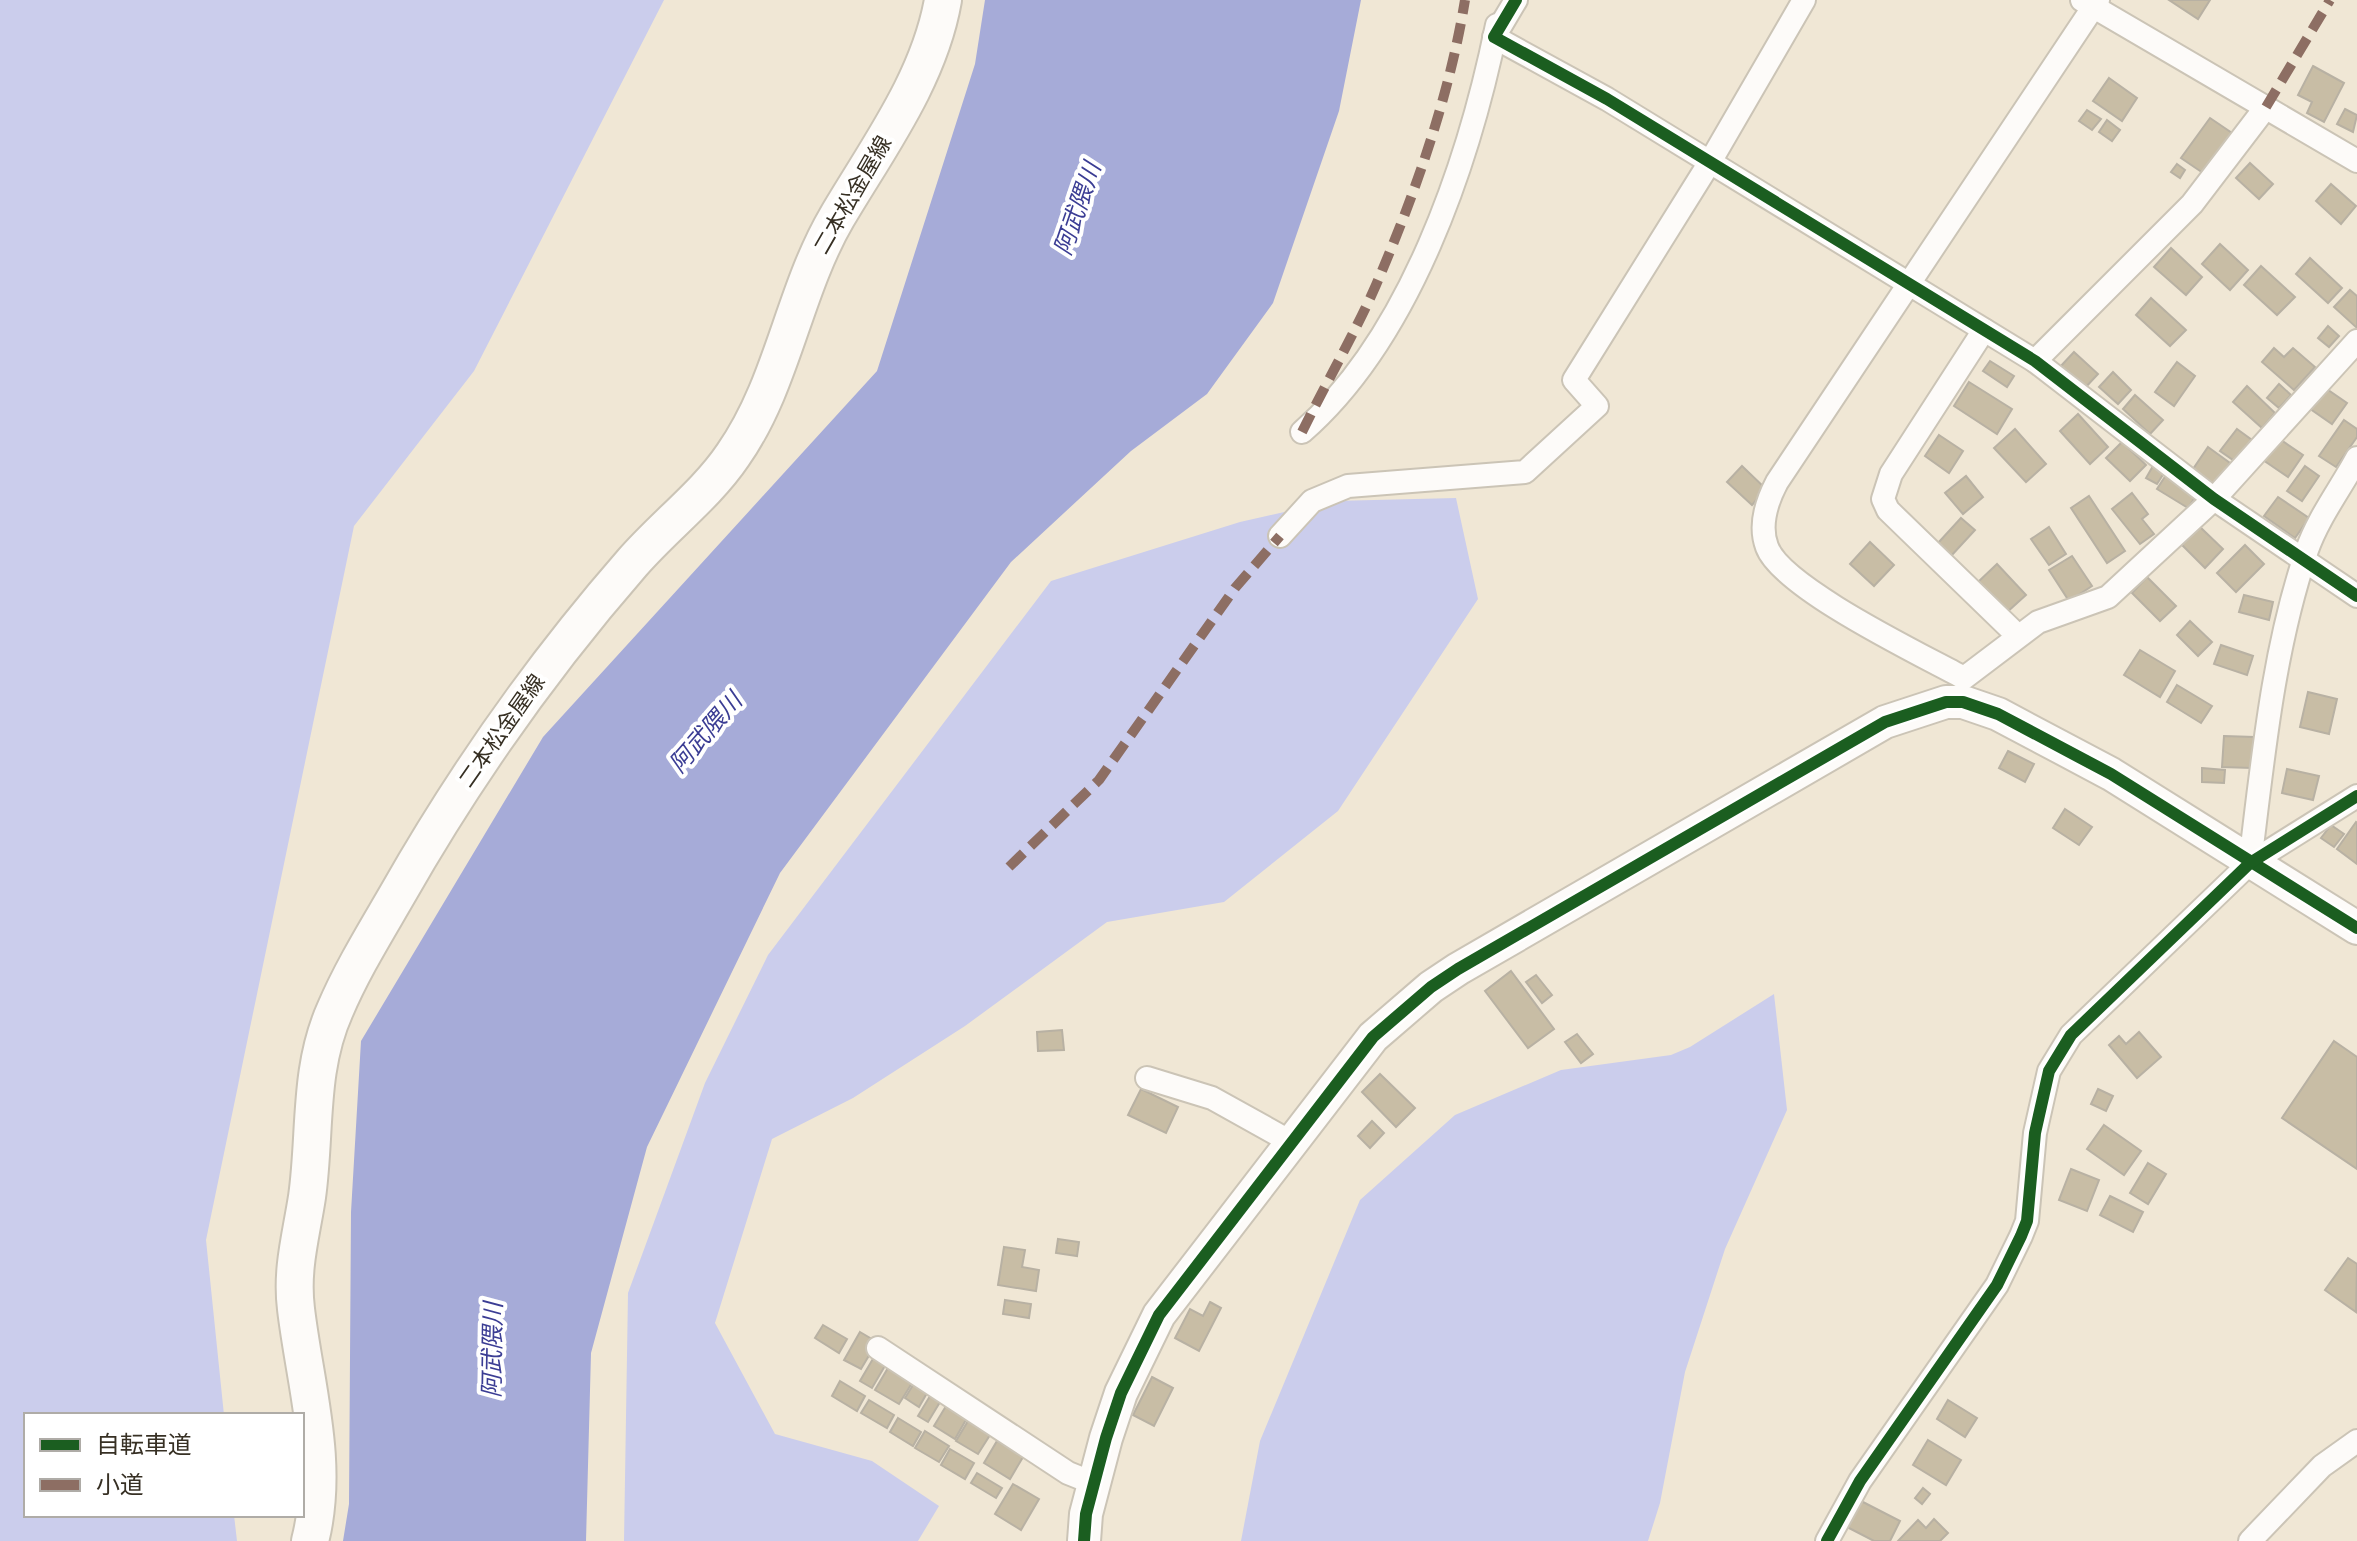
<svg xmlns="http://www.w3.org/2000/svg" width="2357" height="1541" viewBox="0 0 2357 1541" font-family="'Varela Round','Noto Sans JP',sans-serif">
  <style>
    .green { fill: #cbcdec }
    .water { fill: #a6abd8 }
    .building { fill: #c8bda5; stroke: #b8b1a3; stroke-width: 2 }
    .lines { fill: none; stroke-linecap: round; stroke-linejoin: round }
    .street-casing { stroke: #cbc4b6; stroke-width: 26 }
    .secondary-casing { stroke: #cbc4b6; stroke-width: 36 }
    .primary-casing { stroke: #cbc4b6; stroke-width: 40 }
    .street { stroke: #fdfbf9; stroke-width: 22 }
    .secondary { stroke: #fdfbf9; stroke-width: 32 }
    .primary { stroke: #fdfbf9; stroke-width: 36 }
    .quiet { stroke: #8d6e63; stroke-width: 10; stroke-dasharray: 20 10; stroke-linecap: butt }
    .cycleway-casing { stroke: #fff; stroke-width: 17 }
    .cycleway { stroke: #1b5e20; stroke-width: 12 }
    .labels { text-anchor: middle; dominant-baseline: central; stroke-width: 8; stroke-linejoin: round; paint-order: stroke }
    .street-label { font-size: 22px; fill: #373024; stroke: #fff }
    .water-label { font-size: 24px; font-style: italic; fill: #3b3d94; stroke: #fff }
  </style>
  <rect width="100%" height="100%" fill="#f0e7d5"/>
  <!-- green -->
  <g class="green">
    <polygon points="0,0 664,0 474,371 354,526 206,1240 224,1415 26,1415 26,1515 234,1515 237,1541 0,1541"/>
    <polygon points="1456,498 1478,599 1338,811 1224,902 1107,922 965,1026 853,1098 772,1139 715,1323 775,1434 872,1461 939,1506 918,1541 624,1541 628,1293 705,1083 768,955 1051,581 1240,522 1333,501"/>
    <polygon points="1774,994 1787,1110 1725,1249 1685,1372 1660,1503 1648,1541 1241,1541 1260,1441 1360,1200 1455,1115 1561,1070 1671,1055 1690,1047"/>
  </g>
  <!-- water -->
  <polygon class="water" points="985,0 1361,0 1339,111 1273,303 1207,394 1131,451 1011,562 780,873 647,1147 591,1353 586,1541 343,1541 349,1504 351,1212 361,1041 543,737 877,371 975,64"/>
  <!-- building -->
  <g class="building">
    <polygon points="2169,0 2210,0 2198,19"/>
    <polygon points="2313,66 2344,83 2324,122 2307,113 2312,102 2298,95"/>
    <polygon points="2109,78 2137,98 2122,121 2093,101"/>
    <polygon points="2345,109 2357,115 2353,132 2337,124"/>
    <polygon points="2087,110 2101,119 2092,130 2079,121"/>
    <polygon points="2210,118 2232,133 2203,173 2181,158"/>
    <polygon points="2107,120 2120,130 2112,141 2099,132"/>
    <polygon points="2250,163 2273,184 2259,199 2236,178"/>
    <polygon points="2177,164 2185,170 2180,178 2171,172"/>
    <polygon points="2331,184 2356,206 2341,224 2316,201"/>
    <polygon points="2220,244 2248,270 2230,290 2202,264"/>
    <polygon points="2171,248 2202,277 2186,295 2154,267"/>
    <polygon points="2310,258 2342,288 2328,303 2296,274"/>
    <polygon points="2261,266 2295,297 2277,315 2244,285"/>
    <polygon points="2350,290 2357,296 2357,328 2334,307"/>
    <polygon points="2151,298 2186,330 2170,346 2136,315"/>
    <polygon points="2328,326 2339,336 2329,347 2318,338"/>
    <polygon points="2274,348 2284,357 2293,348 2315,367 2294,390 2262,362"/>
    <polygon points="2074,352 2098,374 2083,390 2059,368"/>
    <polygon points="1990,361 2014,376 2007,387 1983,371"/>
    <polygon points="2177,362 2195,376 2174,406 2155,392"/>
    <polygon points="2113,372 2131,390 2118,404 2099,387"/>
    <polygon points="1969,382 2012,409 1997,434 1954,406"/>
    <polygon points="2279,384 2291,395 2279,408 2267,398"/>
    <polygon points="2321,385 2347,403 2332,424 2306,406"/>
    <polygon points="2247,386 2275,413 2262,428 2233,402"/>
    <polygon points="2135,395 2163,420 2150,434 2123,409"/>
    <polygon points="2078,414 2108,447 2090,464 2060,431"/>
    <polygon points="2344,420 2357,429 2357,437 2336,467 2319,456"/>
    <polygon points="2015,429 2046,464 2026,482 1994,448"/>
    <polygon points="2237,429 2252,440 2236,462 2220,451"/>
    <polygon points="1939,435 1963,451 1949,473 1925,456"/>
    <polygon points="2278,438 2303,455 2288,477 2263,460"/>
    <polygon points="2122,442 2146,465 2130,481 2106,458"/>
    <polygon points="2208,447 2230,463 2215,485 2193,469"/>
    <polygon points="1742,466 1766,489 1752,505 1727,482"/>
    <polygon points="2153,466 2164,473 2157,484 2146,478"/>
    <polygon points="2305,466 2319,476 2302,501 2287,491"/>
    <polygon points="2166,475 2197,494 2188,508 2157,489"/>
    <polygon points="1966,476 1983,497 1963,514 1945,493"/>
    <polygon points="2132,493 2148,514 2142,519 2154,534 2140,544 2112,509"/>
    <polygon points="2089,496 2125,551 2107,563 2071,508"/>
    <polygon points="2278,497 2309,518 2295,538 2264,516"/>
    <polygon points="1961,518 1975,530 1951,556 1938,543"/>
    <polygon points="2199,526 2223,549 2205,568 2181,544"/>
    <polygon points="2049,527 2066,554 2049,565 2031,539"/>
    <polygon points="1870,542 1894,565 1874,586 1850,564"/>
    <polygon points="2245,545 2264,564 2236,592 2217,573"/>
    <polygon points="2072,556 2092,586 2069,601 2049,570"/>
    <polygon points="1997,564 2026,595 2006,613 1977,583"/>
    <polygon points="2147,577 2176,606 2160,621 2132,593"/>
    <polygon points="2244,595 2273,602 2269,620 2239,612"/>
    <polygon points="2190,621 2212,642 2198,656 2177,635"/>
    <polygon points="2221,645 2253,656 2247,675 2214,664"/>
    <polygon points="2140,650 2175,671 2160,697 2124,675"/>
    <polygon points="2177,685 2212,706 2201,723 2167,702"/>
    <polygon points="2308,692 2337,699 2329,734 2300,727"/>
    <polygon points="2224,736 2254,737 2252,768 2222,767"/>
    <polygon points="2008,751 2034,764 2025,782 1999,768"/>
    <polygon points="2202,768 2225,770 2224,783 2202,782"/>
    <polygon points="2287,769 2319,776 2313,800 2282,793"/>
    <polygon points="2065,809 2092,827 2079,845 2053,828"/>
    <polygon points="2356,822 2357,823 2357,864 2337,849"/>
    <polygon points="2331,825 2344,834 2334,847 2321,838"/>
    <polygon points="1511,971 1554,1029 1528,1048 1485,991"/>
    <polygon points="1536,975 1552,995 1542,1003 1526,982"/>
    <polygon points="1062,1030 1064,1050 1038,1051 1037,1032"/>
    <polygon points="2139,1032 2161,1057 2137,1078 2109,1045 2119,1036 2126,1044"/>
    <polygon points="1577,1034 1593,1054 1581,1063 1565,1042"/>
    <polygon points="2334,1041 2357,1057 2357,1169 2282,1118"/>
    <polygon points="1380,1074 1415,1108 1396,1127 1362,1092"/>
    <polygon points="1141,1089 1178,1107 1166,1133 1128,1115"/>
    <polygon points="2098,1089 2113,1096 2106,1111 2091,1104"/>
    <polygon points="1372,1121 1384,1133 1370,1148 1358,1136"/>
    <polygon points="2104,1125 2141,1151 2124,1175 2087,1149"/>
    <polygon points="2148,1163 2166,1174 2148,1204 2130,1193"/>
    <polygon points="2071,1169 2099,1180 2087,1211 2059,1200"/>
    <polygon points="2110,1196 2143,1212 2133,1232 2100,1215"/>
    <polygon points="1058,1239 1079,1242 1077,1256 1056,1253"/>
    <polygon points="1004,1247 1025,1250 1022,1267 1039,1270 1036,1291 998,1285"/>
    <polygon points="2348,1258 2357,1264 2356,1312 2325,1290"/>
    <polygon points="1005,1300 1031,1304 1029,1318 1003,1314"/>
    <polygon points="1210,1302 1221,1308 1199,1351 1175,1338 1190,1309 1203,1316"/>
    <polygon points="823,1325 847,1339 839,1353 815,1338"/>
    <polygon points="860,1332 877,1342 861,1369 844,1360"/>
    <polygon points="874,1357 886,1364 872,1388 860,1381"/>
    <polygon points="888,1368 912,1383 899,1404 875,1390"/>
    <polygon points="1152,1377 1173,1388 1154,1426 1133,1415"/>
    <polygon points="840,1381 865,1396 857,1411 832,1396"/>
    <polygon points="913,1385 927,1393 919,1407 905,1398"/>
    <polygon points="930,1396 940,1402 928,1422 918,1416"/>
    <polygon points="869,1400 894,1415 887,1428 861,1413"/>
    <polygon points="1948,1400 1977,1418 1965,1437 1937,1419"/>
    <polygon points="946,1406 967,1418 955,1439 934,1426"/>
    <polygon points="898,1418 921,1432 913,1446 890,1432"/>
    <polygon points="968,1421 990,1435 978,1454 956,1441"/>
    <polygon points="925,1431 949,1446 939,1462 915,1448"/>
    <polygon points="1928,1440 1961,1460 1946,1485 1913,1465"/>
    <polygon points="997,1441 1023,1457 1010,1479 984,1463"/>
    <polygon points="950,1449 974,1463 965,1479 941,1465"/>
    <polygon points="977,1473 1002,1488 996,1498 971,1483"/>
    <polygon points="1013,1484 1039,1499 1021,1530 995,1514"/>
    <polygon points="1923,1488 1930,1494 1922,1504 1915,1498"/>
    <polygon points="1861,1501 1900,1521 1890,1541 1874,1541 1847,1527"/>
    <polygon points="1934,1519 1948,1533 1940,1541 1898,1541 1918,1520 1926,1528"/>
  </g>
  <g class="lines">
    <!-- street casing -->
    <g class="street-casing">
      <g id="street">
        <polyline points="1516,0 1494,37 1607,99 2035,361 2214,499 2357,596"/>
        <polyline points="2082,0 2357,161"/>
        <path d="M 2098,0 L 1777,482 C 1767,501 1759,526 1767,547 C 1782,588 1922,655 1964,678 L 2038,622 L 2108,597 L 2214,499 L 2357,341"/>
        <polyline points="1984,330 1891,474 1883,499 1888,510 2017,635"/>
        <polyline points="2035,361 2192,204 2266,107"/>
        <path d="M 1302,432 C 1410,338 1469,162 1497,25"/>
        <polyline points="1280,536 1312,501 1348,486 1525,472 1597,406 1574,380 1710,162 1804,0"/>
        <path d="M 2250,863 C 2263,758 2273,650 2307,550 C 2318,518 2341,488 2357,458"/>
        <polyline points="1147,1078 1212,1098 1291,1142"/>
        <polyline points="878,1348 1068,1473 1093,1483"/>
        <polyline points="1827,1541 1860,1481 1997,1285 2021,1236 2027,1221 2035,1133 2049,1071 2071,1035 2250,863 2357,796"/>
        <polyline points="2250,1541 2322,1466 2357,1441"/>
      </g>
    </g>
    <!-- secondary casing -->
    <g class="secondary-casing">
      <polyline id="secondary" points="1084,1541 1086,1514 1106,1438 1121,1393 1159,1315 1373,1037 1431,987 1458,969 1885,722 1946,702 1963,702 1998,714 2111,774 2357,928"/>
    </g>
    <!-- primary casing -->
    <g class="primary-casing">
      <path id="primary" d="M 310,1541 C 330,1464 305,1385 296,1309 C 291,1269 301,1236 307,1197 C 316,1134 308,1070 335,1010 C 352,970 375,933 397,895 C 464,777 543,665 632,563 C 664,526 706,495 733,455 C 783,384 793,292 837,217 C 877,149 929,80 943,0"/>
    </g>
    <!-- street -->
    <use href="#street" class="street"/>
    <!-- secondary -->
    <use href="#secondary" class="secondary"/>
    <!-- primary -->
    <use href="#primary" class="primary"/>
    <!-- quiet -->
    <g class="quiet">
      <polyline points="2266,107 2330,0"/>
      <path d="M 1302,432 C 1326,383 1354,335 1376,285 C 1415,194 1449,98 1465,0"/>
      <polyline points="1009,867 1099,780 1235,588 1280,536"/>
    </g>
    <!-- cycleway casing -->
    <g class="cycleway-casing">
      <g id="cycleway">
        <polyline points="1516,0 1494,37 1607,99 2035,361 2214,499 2357,596"/>
        <polyline points="1084,1541 1086,1514 1106,1438 1121,1393 1159,1315 1373,1037 1431,987 1458,969 1885,722 1946,702 1963,702 1998,714 2111,774 2357,928"/>
        <polyline points="1827,1541 1860,1481 1997,1285 2021,1236 2027,1221 2035,1133 2049,1071 2071,1035 2250,863 2357,796"/>
      </g>
    </g>
    <!-- cycleway -->
    <use href="#cycleway" class="cycleway"/>
  </g>
  <g class="labels">
    <!-- street labels -->
    <g class="street-label">
      <text transform="translate(853 195) rotate(-60)">二本松金屋線</text>
      <text transform="translate(502 731) rotate(-55)">二本松金屋線</text>
    </g>
    <!-- water labels -->
    <g class="water-label">
      <text transform="translate(1078 209) rotate(-71)">阿武隈川</text>
      <text transform="translate(706 733) rotate(-49)">阿武隈川</text>
      <text transform="translate(493 1350) rotate(-89)">阿武隈川</text>
    </g>
  </g>
  <!-- legend -->
  <rect x="24" y="1413" width="280" height="104" fill="#ffffff" stroke="#afaca7" stroke-width="2"/>
  <rect x="40" y="1439" width="40" height="12" fill="#1b5e20" stroke="#afaca7" stroke-width="2"/>
  <text x="96" y="1453" font-size="24" fill="#373024">自転車道</text>
  <rect x="40" y="1479" width="40" height="12" fill="#8d6e63" stroke="#afaca7" stroke-width="2"/>
  <text x="96" y="1493" font-size="24" fill="#373024">小道</text>
</svg>
